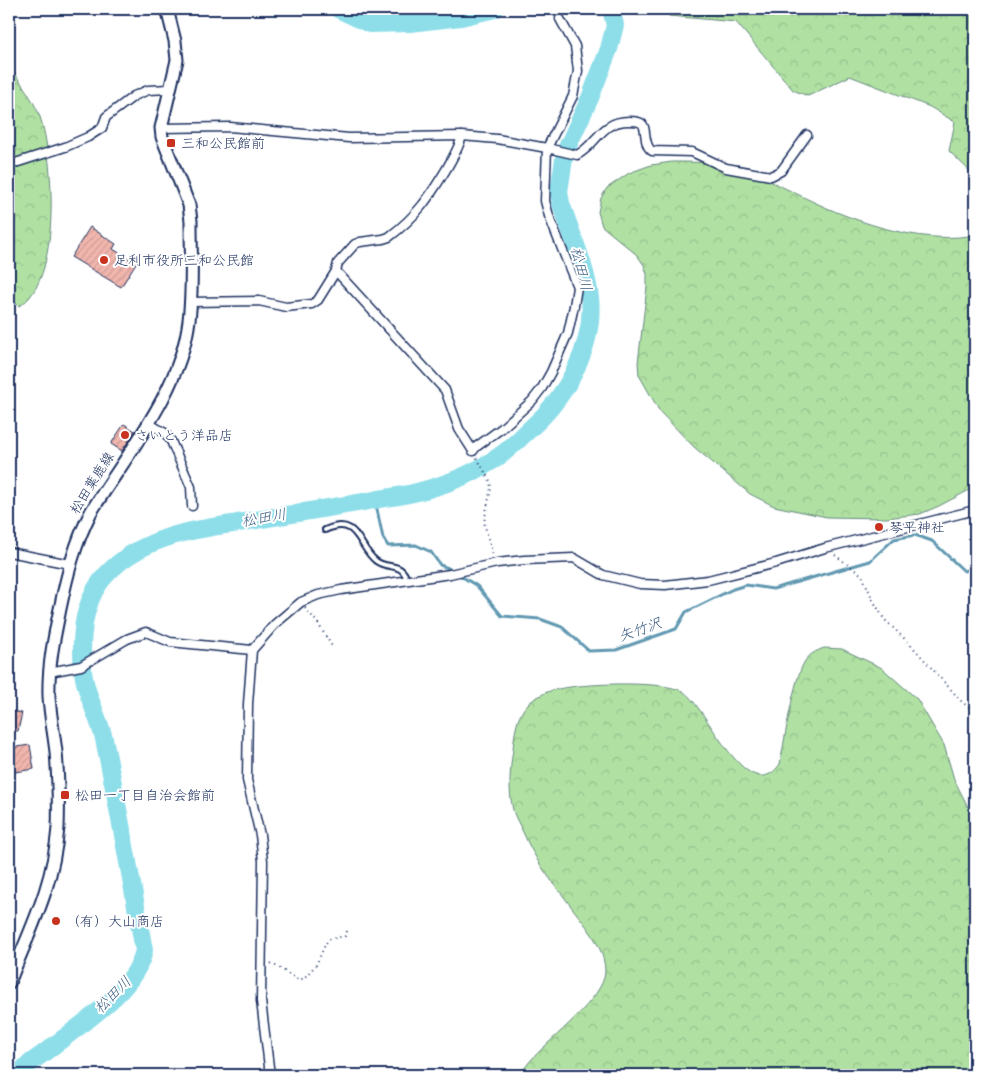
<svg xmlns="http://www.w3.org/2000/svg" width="984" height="1084" viewBox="0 0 984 1084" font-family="Pangolin,'Klee One',sans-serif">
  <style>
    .forest { fill: url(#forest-crowns); stroke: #668880 }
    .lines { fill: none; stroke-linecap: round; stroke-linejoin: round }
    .stream { stroke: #6098b1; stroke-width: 3 }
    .river { stroke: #8edee9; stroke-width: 18 }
    .building { fill: url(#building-hatch); stroke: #1b2f5e }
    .lane-casing { stroke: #1b2f5e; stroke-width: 8 }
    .street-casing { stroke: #1b2f5e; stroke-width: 11 }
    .secondary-casing { stroke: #1b2f5e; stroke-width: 15 }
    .path { stroke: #1b2f5e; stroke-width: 2; stroke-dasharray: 1 4; stroke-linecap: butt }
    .lane { stroke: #fff; stroke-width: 4 }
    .street { stroke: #fff; stroke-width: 8 }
    .secondary { stroke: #fff; stroke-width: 11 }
    .poi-dot { fill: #c8321e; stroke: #fff; stroke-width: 2 }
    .labels { text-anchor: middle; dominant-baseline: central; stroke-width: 4; stroke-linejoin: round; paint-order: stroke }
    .poi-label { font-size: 14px; fill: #1b2f5e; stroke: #fff; text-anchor: start }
    .street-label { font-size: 14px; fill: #1b2f5e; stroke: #fff }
    .water-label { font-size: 15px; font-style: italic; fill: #385b81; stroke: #fff }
  </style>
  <defs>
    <pattern id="forest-crowns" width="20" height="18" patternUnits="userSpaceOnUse" patternTransform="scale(1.25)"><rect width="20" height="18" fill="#b0e1a2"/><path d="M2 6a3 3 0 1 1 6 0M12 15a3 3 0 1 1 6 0" fill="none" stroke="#97c18e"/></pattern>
    <pattern id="building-hatch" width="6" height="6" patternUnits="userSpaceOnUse" patternTransform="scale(1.25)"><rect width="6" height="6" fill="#f1b6ad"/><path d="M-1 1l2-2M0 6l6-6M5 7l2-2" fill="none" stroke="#ce9d97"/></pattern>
  </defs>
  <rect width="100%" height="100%" fill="#fff"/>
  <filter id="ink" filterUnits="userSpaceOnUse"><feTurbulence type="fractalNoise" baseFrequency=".02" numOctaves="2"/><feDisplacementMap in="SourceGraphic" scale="10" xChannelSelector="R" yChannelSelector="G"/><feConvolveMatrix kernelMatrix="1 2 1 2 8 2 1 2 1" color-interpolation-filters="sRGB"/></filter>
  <g filter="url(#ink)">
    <!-- forest -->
    <g class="forest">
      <polygon points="667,9 975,9 975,176 949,151 955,122 930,107 850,76 808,96 793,90 736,22 669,16"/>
      <path d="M 9,64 C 19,81 33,98 40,117 C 54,157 62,283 19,306 L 9,296 Z"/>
      <path d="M 672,162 C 693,162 716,162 736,168 C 768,178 797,195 827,208 C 871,227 928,244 975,235 L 975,487 L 939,506 L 920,514 L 886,518 L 827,517 L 774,506 L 750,494 L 694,447 L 660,412 L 639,375 L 638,363 L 647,287 L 647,274 L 644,265 L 637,255 L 602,226 L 598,212 L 601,198 L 607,188 L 629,173 L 651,165 Z"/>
      <path d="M 824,648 L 842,649 L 882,668 L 917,699 L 944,745 L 954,779 L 968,807 L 975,816 L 975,1075 L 519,1075 C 524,1069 528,1063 533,1058 C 551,1038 604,998 605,972 C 605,948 587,927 573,909 C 560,891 544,873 534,854 C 529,846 526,838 522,830 C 519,824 515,817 513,810 C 508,790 510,769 513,750 C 514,735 517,714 528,704 C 533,699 541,695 547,692 C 569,683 661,680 682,691 C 705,702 747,812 780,764 C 785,739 793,680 805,661 C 810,654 816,651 824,648 Z"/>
    </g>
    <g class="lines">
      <!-- stream -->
      <polyline class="stream" points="375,500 383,538 388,546 416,545 431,552 440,565 448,568 477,586 502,616 540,619 562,627 589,651 616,650 676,629 686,612 733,589 746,585 773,589 870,561 894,539 915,535 932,541 964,571 975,567"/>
      <!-- river -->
      <g class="river">
        <polyline points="338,9 370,24 410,23 461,17 495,9"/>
        <path d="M 18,1075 C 24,1066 36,1059 44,1053 C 76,1027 136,992 144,950 C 131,880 119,809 104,739 C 99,717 85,694 83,671 C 81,647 81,623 90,601 C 101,570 134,549 163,539 C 187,530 214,527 238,523 C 284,515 329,508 374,500 C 388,497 403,496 417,492 C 445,485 475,473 498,457 C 510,449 520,438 531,428 C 566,397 595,346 590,298 C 586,265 571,234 561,203 L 559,192 L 565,152 L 590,98 L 609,49 L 615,25 L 611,9"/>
      </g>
    </g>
    <!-- building -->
    <g class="building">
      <polygon points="90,227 116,244 113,249 136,263 121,287 71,257"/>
      <polygon points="124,424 135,431 122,451 111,444"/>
      <polygon points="11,711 22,713 18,731 9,730"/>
      <polygon points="30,745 34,769 9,773 9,748"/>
    </g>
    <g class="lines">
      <!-- lane casing -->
      <g class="lane-casing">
        <path id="lane" d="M 325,530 C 359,515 357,546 376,561 C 388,570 403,561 407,581"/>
      </g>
      <!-- street casing -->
      <g class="street-casing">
        <g id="street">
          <path d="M 161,128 L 230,127 L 349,138 L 462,136 L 497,139 L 547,148 L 577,155 C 597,145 600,121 629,121 C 632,121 638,121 641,123 C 648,127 642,144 652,151 L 692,152 L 726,168 L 771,176 L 781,171 L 807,135"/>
          <polyline points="9,165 65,147 88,137 102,128 106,117 134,96 148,90 170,89"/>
          <path d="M 336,271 L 338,263 L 355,244 L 360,242 L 383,239 L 389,237 C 417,216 429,198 447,168 C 453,157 459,148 462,136"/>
          <polyline points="190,302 259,301 286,307 312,304 318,300 336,271 445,390 459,429 473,451 476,447 502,428 532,401 542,388 551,372 568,333 574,306 577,287 549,216 545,201 547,148 573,96 578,71 575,46 560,19"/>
          <polyline points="148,423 165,433 171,441 191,487 192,506"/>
          <polyline points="9,552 70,564"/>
          <polyline points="49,672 81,666 127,639 146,632 170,642 252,650"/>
          <polyline points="270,1075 261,1001 263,861 260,835 247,780 248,704 252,650 275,624 301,602 318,595 341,590 450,574 497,563 524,560 574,558 603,575 640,584 665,585 708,580 776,563 825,548 975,510"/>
        </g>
      </g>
      <!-- secondary casing -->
      <g class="secondary-casing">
        <path id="secondary" d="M 9,983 C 30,929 53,888 58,828 C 59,803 58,777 56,752 C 54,734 50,715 49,696 C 48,666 54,638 60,609 C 67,575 75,543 91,512 C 127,454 181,390 189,320 C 193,288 191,253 191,221 L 189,205 L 162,137 L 161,128 L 177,60 L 175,41 L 167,9"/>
      </g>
      <!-- path -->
      <g class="path">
        <polyline points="477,458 490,481 491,488 484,522 488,538 493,555"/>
        <polyline points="835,555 862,575 873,600 884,619 911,645 962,702 975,712"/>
        <polyline points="305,608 317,622 333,648"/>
        <polyline points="271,963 297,979 303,979 316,965 326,943 330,939 345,936 348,929"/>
      </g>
      <!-- lane -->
      <use href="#lane" class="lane"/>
      <!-- street -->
      <use href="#street" class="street"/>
      <!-- secondary -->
      <use href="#secondary" class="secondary"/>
    </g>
  </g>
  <!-- markers -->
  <g class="poi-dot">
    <rect x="166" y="138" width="10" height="10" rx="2.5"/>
    <circle cx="104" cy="260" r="5"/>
    <circle cx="125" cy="435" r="5"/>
    <circle cx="879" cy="527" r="5"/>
    <rect x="60" y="790" width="10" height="10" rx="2.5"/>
    <circle cx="56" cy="921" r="5"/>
  </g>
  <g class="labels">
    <!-- poi labels -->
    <g class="poi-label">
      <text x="181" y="143">三和公民館前</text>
      <text x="114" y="260">足利市役所三和公民館</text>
      <text x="135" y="435">さいとう洋品店</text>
      <text x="889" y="527">琴平神社</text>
      <text x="75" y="795">松田一丁目自治会館前</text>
      <text x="66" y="921">（有）大山商店</text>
    </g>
    <!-- street labels -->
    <g class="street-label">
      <text transform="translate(92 483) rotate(-58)">松田葉鹿線</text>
    </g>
    <!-- water labels -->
    <g class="water-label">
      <text transform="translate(581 269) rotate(76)">松田川</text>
      <text transform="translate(264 518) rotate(-10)">松田川</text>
      <text transform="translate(640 630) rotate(-19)">矢竹沢</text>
      <text transform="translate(113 995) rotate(-45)">松田川</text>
    </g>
  </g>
  <!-- margin -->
  <rect width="984" height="1084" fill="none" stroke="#fff" stroke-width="30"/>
  <rect x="15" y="15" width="954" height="1054" fill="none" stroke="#1b2f5e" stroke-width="2" filter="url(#ink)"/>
</svg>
